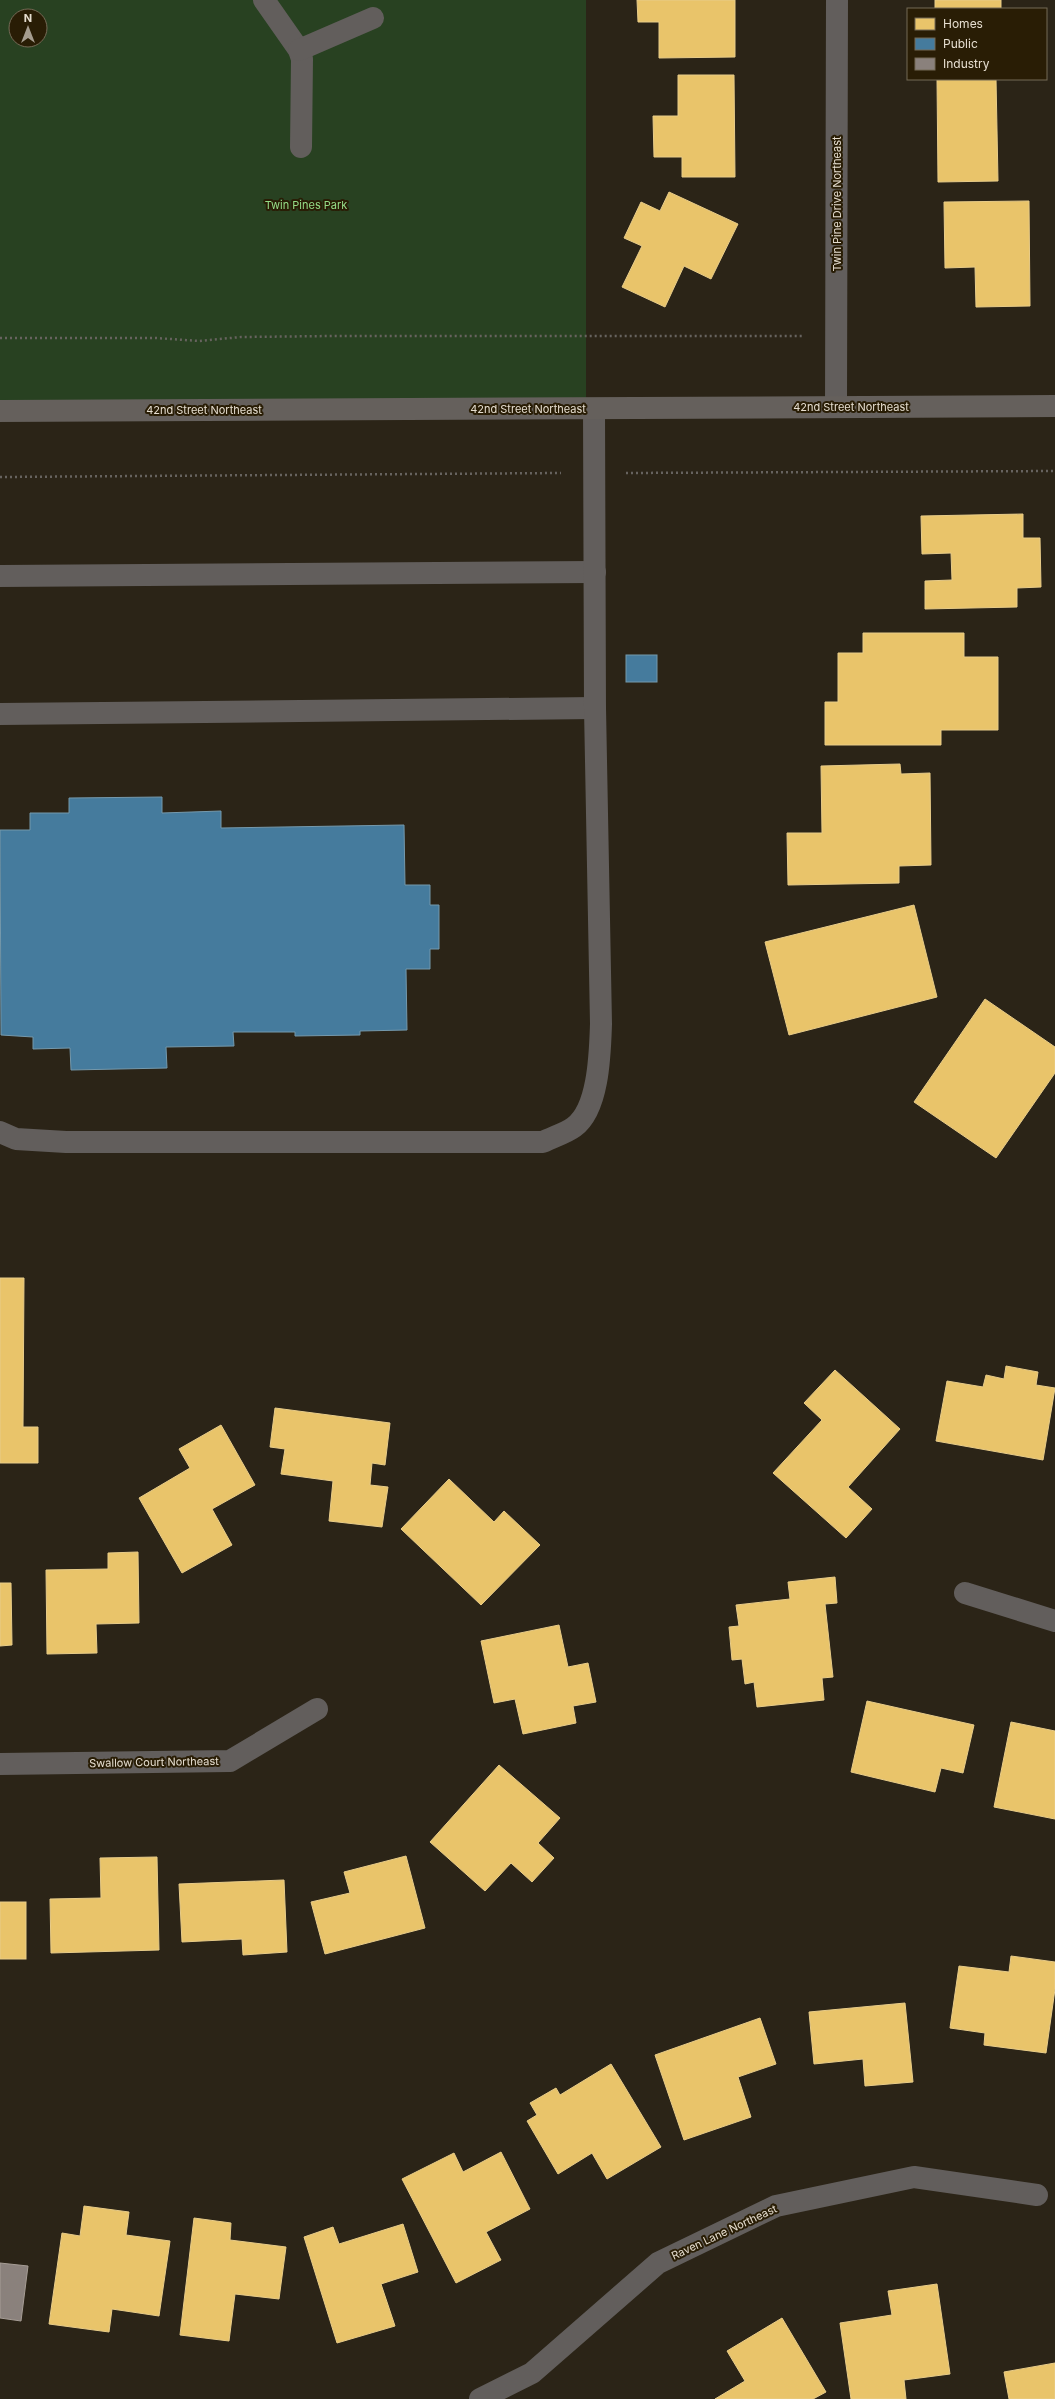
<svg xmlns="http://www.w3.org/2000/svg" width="1055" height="2399" viewBox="0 0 1055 2399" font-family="Inter,sans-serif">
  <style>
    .green { fill: #284121; fill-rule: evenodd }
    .homes { fill: #e9c46a; stroke: #e8cc89 }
    .public { fill: #457b9d; stroke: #7599ac }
    .industry { fill: #8a817c; stroke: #a69d95 }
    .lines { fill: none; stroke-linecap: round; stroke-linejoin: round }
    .path { stroke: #67635f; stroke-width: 2.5; stroke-dasharray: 2 3; stroke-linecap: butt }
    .lane { stroke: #625e5c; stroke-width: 22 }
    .street { stroke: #625e5c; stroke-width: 22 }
    .secondary { stroke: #65605c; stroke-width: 22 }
    .labels { text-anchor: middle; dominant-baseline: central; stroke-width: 4; stroke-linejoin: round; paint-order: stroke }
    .street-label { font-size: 11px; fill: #e6ded0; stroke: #291d05 }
    .park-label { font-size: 11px; fill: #94dc87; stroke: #291d05 }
  </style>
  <rect width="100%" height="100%" fill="#2b2417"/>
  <!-- green -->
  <path class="green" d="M 0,0 L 586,0 L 586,409 L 0,411 ZM 16,16 L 40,16 L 40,40 L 16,40 Z"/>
  <!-- homes -->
  <g class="homes">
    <polygon points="637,0 735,0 735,57 659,58 659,22 638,22"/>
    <rect x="935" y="0" width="66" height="9"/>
    <polygon points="678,75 734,75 735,177 682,177 682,157 654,157 653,116 678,116"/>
    <polygon points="937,79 996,79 998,181 938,182"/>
    <polygon points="669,192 738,224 711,279 684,266 665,307 622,287 642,246 624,238 641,202 660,211"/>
    <polygon points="1029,201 1030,306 976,307 975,267 945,268 944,202"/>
    <polygon points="1023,514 1023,538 1040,538 1041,587 1017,588 1017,607 925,609 925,581 952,580 951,553 922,554 921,516"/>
    <polygon points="863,633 964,633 964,657 998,657 998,730 941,730 941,745 825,745 825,702 838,702 838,653 863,653"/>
    <polygon points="900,764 901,774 930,773 931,865 899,866 899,883 788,885 787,833 822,833 821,766"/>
    <polygon points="914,905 937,997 789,1035 765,942"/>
    <polygon points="985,999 1055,1047 1055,1073 996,1158 914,1102"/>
    <polygon points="0,1278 24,1278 23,1427 38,1427 38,1463 0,1463"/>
    <polygon points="1006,1366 1038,1372 1036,1385 1055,1388 1043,1460 936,1441 947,1381 983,1387 986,1375 1004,1379"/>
    <polygon points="835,1370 900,1429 848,1487 872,1509 846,1538 773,1473 822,1420 804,1403"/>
    <polygon points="275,1408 390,1423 385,1465 372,1463 370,1485 388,1487 382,1527 329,1521 333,1481 281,1474 285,1449 270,1447"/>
    <polygon points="221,1425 255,1485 212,1509 232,1545 182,1573 139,1498 190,1468 179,1449"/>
    <polygon points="449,1479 494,1522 504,1511 540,1545 481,1605 401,1529"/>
    <polygon points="138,1552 139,1623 96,1624 97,1653 47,1654 46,1570 108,1569 108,1553"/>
    <polygon points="835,1577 837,1603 825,1604 833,1677 822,1678 824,1700 757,1707 754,1682 745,1684 742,1659 732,1660 729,1627 739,1626 736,1605 790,1599 788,1582"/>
    <polygon points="0,1583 11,1583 12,1645 0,1646"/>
    <polygon points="559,1625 568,1667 588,1663 596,1702 573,1706 576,1723 523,1734 515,1699 494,1703 481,1641"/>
    <polygon points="867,1701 974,1725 963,1773 941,1768 935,1792 851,1772"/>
    <polygon points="1011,1722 1055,1731 1055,1819 994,1807"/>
    <polygon points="499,1765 560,1818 538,1843 554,1858 532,1882 511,1863 485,1891 430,1842"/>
    <polygon points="406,1856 425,1928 325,1954 311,1902 350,1893 344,1872"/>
    <polygon points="157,1857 159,1950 51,1953 50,1899 101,1898 100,1858"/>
    <polygon points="284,1880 287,1952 243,1955 242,1939 182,1942 179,1884"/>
    <rect x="0" y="1902" width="26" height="57"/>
    <polygon points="1011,1956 1055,1962 1055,1989 1046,2053 984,2045 985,2033 950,2028 959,1966 1009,1972"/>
    <polygon points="905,2003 913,2082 865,2086 863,2059 814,2064 809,2012"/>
    <polygon points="760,2018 776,2064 738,2077 751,2117 684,2140 655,2055"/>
    <polygon points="611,2064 661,2147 607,2179 592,2153 558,2174 527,2121 537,2115 530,2103 556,2088 560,2095"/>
    <polygon points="501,2152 530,2209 486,2232 501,2260 456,2283 402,2179 454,2153 463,2172"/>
    <polygon points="84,2206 129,2212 126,2235 170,2241 159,2316 112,2309 109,2332 49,2324 62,2233 80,2236"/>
    <polygon points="194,2218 231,2223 230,2240 286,2247 279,2299 235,2294 229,2341 180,2335"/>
    <polygon points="403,2224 418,2272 381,2284 395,2326 337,2343 304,2237 333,2227 339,2244"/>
    <polygon points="937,2284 950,2374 904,2380 906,2399 851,2399 840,2323 892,2315 888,2291"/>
    <polygon points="782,2318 826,2392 813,2399 715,2399 745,2381 727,2351"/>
    <polygon points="1055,2363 1055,2399 1009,2399 1004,2372"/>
  </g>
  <!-- public -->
  <g class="public">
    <rect x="626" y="655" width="31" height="27"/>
    <polygon points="162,797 162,813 221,811 221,828 404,825 405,885 430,885 430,905 439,905 439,949 430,949 430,969 406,969 407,1030 360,1031 360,1035 295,1036 295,1032 233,1032 234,1046 166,1047 167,1068 71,1070 70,1048 33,1049 33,1037 1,1035 0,830 30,830 30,813 69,813 69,798"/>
  </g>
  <!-- industry -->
  <polygon class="industry" points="0,2263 28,2266 21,2321 0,2318"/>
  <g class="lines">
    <!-- path -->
    <g class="path">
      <polyline points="0,338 156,338 199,341 241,337 332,336 803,336"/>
      <polyline points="626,473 1055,471"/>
      <polyline points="0,477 561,473"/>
    </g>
    <!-- lane -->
    <g class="lane">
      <polyline points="264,0 299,50 302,59 301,147"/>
      <polyline points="299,50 373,18"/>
      <polyline points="0,576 595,572"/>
      <polyline points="0,714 595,708"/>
      <path d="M 0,1132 L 16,1139 L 66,1142 L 543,1142 C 553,1137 566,1133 574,1127 C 599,1109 600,1052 601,1024 L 595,708 L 594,409"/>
    </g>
    <!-- street -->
    <g class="street">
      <polyline points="836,407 837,0"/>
      <polyline points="965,1593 1055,1621"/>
      <polyline points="0,1764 230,1761 317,1709"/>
      <polyline points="480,2399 532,2373 658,2263 776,2206 914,2177 1037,2195"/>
    </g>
    <!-- secondary -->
    <polyline class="secondary" points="0,411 1055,406"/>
  </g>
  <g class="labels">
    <!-- street labels -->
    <g class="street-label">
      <text transform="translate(837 204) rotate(-90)">Twin Pine Drive Northeast</text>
      <text x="851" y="407">42nd Street Northeast</text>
      <text x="528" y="409">42nd Street Northeast</text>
      <text x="204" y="410">42nd Street Northeast</text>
      <text transform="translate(154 1762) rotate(-1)">Swallow Court Northeast</text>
      <text transform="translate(724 2232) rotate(-25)">Raven Lane Northeast</text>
    </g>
    <!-- park labels -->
    <g class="park-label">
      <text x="306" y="205">Twin Pines Park</text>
    </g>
  </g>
  <!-- legend -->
  <rect x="907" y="8" width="140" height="72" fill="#291d05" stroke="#756a56"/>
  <rect x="915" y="18" width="20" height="12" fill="#e9c46a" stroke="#756a56"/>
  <text x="943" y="28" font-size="12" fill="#e6ded0">Homes</text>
  <rect x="915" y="38" width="20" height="12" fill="#457b9d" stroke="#756a56"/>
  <text x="943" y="48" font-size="12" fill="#e6ded0">Public</text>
  <rect x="915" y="58" width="20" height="12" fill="#8a817c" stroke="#756a56"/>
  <text x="943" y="68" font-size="12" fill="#e6ded0">Industry</text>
  <!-- north arrow -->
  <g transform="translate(28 28)"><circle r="19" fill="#291d05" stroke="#756a56"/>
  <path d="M0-3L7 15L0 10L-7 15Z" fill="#a59d8f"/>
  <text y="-6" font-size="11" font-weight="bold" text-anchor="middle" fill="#e6ded0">N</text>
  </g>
</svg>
